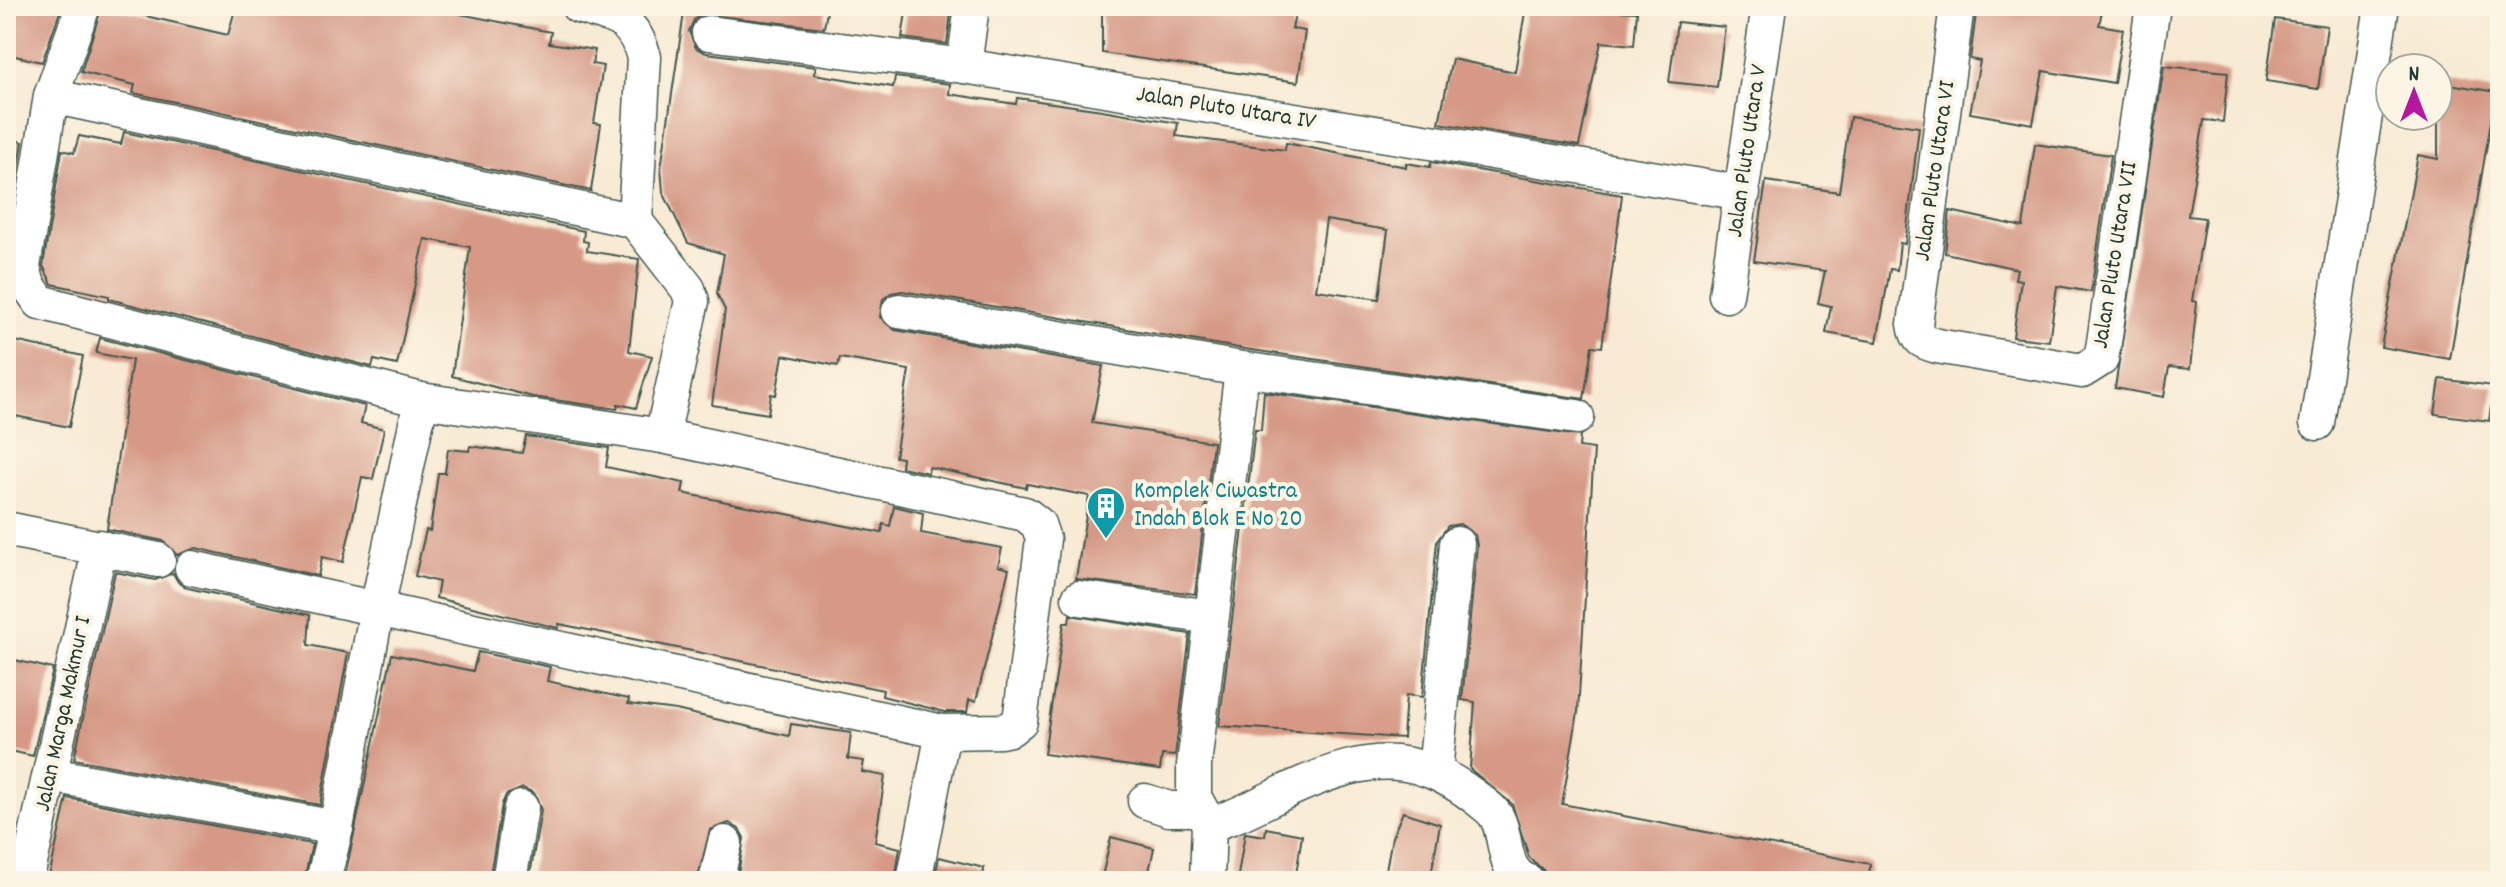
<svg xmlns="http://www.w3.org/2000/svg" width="2506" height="887" viewBox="0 0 2506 887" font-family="Dekko,sans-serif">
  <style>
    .building { fill: #d59986; fill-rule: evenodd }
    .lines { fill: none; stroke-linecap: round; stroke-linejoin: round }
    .minor-casing { stroke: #40574c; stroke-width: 37 }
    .minor { stroke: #fff; stroke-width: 34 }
    .labels { text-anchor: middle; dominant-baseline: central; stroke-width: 8; stroke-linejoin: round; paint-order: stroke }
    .street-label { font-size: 24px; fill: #1f3d34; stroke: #fcf5e5 }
    .culture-label { font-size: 24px; fill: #0d838f; stroke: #fcf5e5; text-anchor: start }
  </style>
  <rect width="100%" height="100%" fill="#fcf5e5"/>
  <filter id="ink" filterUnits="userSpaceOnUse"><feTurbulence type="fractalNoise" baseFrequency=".0125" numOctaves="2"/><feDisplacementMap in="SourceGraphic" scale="16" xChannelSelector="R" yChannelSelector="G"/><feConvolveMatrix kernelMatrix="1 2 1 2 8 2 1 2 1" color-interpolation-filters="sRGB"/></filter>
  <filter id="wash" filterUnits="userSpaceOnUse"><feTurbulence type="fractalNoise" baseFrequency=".006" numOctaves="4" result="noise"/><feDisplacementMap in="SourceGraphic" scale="32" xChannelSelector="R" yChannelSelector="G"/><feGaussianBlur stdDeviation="1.8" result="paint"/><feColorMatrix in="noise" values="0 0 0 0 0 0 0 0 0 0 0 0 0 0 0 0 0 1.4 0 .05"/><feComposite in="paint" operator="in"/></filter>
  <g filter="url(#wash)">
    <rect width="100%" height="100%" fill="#f8ead4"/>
    <g id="blocks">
      <!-- building -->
      <g class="building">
        <polygon points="6,6 62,6 42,62 6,54"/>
        <polygon points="102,6 228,35 236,6 462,6 460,14 551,32 549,43 595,50 592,64 603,66 594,123 601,124 591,191 133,93 135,85 81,72"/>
        <path d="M 685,6 L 828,6 L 824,28 L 702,14 L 694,20 L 689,31 L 696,48 L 706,53 L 816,67 L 814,74 L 893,87 L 895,77 L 950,84 L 949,94 L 1016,104 L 1017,98 L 1102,110 L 1178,123 L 1176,136 L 1285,150 L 1286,143 L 1406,167 L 1406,163 L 1430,167 L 1431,162 L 1622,195 L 1602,347 L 1592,346 L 1584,399 L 1245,349 L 902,291 L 891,293 L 883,299 L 880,317 L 895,330 L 1103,366 L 1092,423 L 1213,442 L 1195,594 L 1076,579 L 1089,496 L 1027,484 L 1026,488 L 929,467 L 928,473 L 901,467 L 902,458 L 895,457 L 909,370 L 840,358 L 838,366 L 783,355 L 776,395 L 771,394 L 768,414 L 712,405 L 725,310 L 717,294 L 724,254 L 688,243 L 663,192 L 661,168 ZM 1326,220 L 1388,230 L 1379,299 L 1316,290 Z"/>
        <polygon points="907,6 952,6 947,44 902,38"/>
        <polygon points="1158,6 1186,6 1251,18 1254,6 1297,6 1292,29 1305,31 1298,82 1102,53 1102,9 1157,9"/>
        <polygon points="1526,6 1637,12 1634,45 1601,42 1579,146 1439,123 1452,59 1515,72"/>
        <polygon points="1977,6 2103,6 2099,25 2123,29 2114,83 2043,71 2033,124 1970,113 1980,61 1970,59"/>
        <polygon points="2275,19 2327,26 2318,89 2266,81"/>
        <polygon points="1677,22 1725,27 1717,87 1669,82"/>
        <polygon points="2164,66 2228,72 2223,122 2204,120 2188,216 2205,218 2192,301 2197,302 2190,369 2169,367 2164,397 2115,388"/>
        <polygon points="2438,82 2496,92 2450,359 2381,347 2418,155 2438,159"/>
        <polygon points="1850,117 1919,127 1905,244 1900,243 1897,270 1890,269 1877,342 1826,333 1831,306 1818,303 1825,271 1754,261 1766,181 1839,192"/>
        <polygon points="124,132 584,231 583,241 588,242 587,251 639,259 629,351 652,356 636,408 618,404 617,409 533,397 452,376 470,247 425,239 397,365 374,360 372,367 109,299 109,296 52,284 43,266 62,150 74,153 79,136 121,144"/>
        <polygon points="6,138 23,142 6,247"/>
        <polygon points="2035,144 2111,155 2091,292 2057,286 2049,341 2013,337 2021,280 2015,279 2017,269 1945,253 1950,211 2023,227"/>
        <polygon points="100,338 365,406 361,423 384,429 373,479 362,477 343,562 322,557 318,576 196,548 177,555 163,541 107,529 132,360 96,353"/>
        <polygon points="6,339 83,356 69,427 6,414"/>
        <polygon points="2440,379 2494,386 2489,421 2435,414"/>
        <polygon points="1264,392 1580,436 1579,447 1594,449 1578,712 1562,804 1870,864 1869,881 1554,881 1546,878 1544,871 1529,857 1512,804 1470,769 1475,702 1462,700 1477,545 1475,535 1460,524 1448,526 1437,541 1422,697 1406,695 1403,738 1219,726 1255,430 1261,430"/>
        <polygon points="526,436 609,448 606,467 684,483 682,493 882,533 883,524 890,526 894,506 923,513 921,533 1002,548 998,566 1009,569 976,701 969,700 967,712 945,712 882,696 883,690 559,624 558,628 436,598 439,582 415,576 426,530 430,531 438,473 445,473 448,449 469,451 470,446 522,453"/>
        <polygon points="115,572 155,580 173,573 178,582 188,588 310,615 308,645 348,653 320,805 74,759"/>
        <polygon points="1070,615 1190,634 1175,756 1162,755 1160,770 1044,754 1064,623 1069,623"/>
        <polygon points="478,652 550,667 547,681 629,699 628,704 676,710 789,736 791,724 851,733 848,759 864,761 862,772 885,776 875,842 900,848 895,881 737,881 744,838 739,829 729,823 710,830 697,881 529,881 541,810 534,793 523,788 506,795 502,804 489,881 344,881 392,654 473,671"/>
        <polygon points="6,658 53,669 33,756 6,750"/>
        <polygon points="67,798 312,844 304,881 48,881"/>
        <polygon points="1403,812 1440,824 1430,881 1384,881 1392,837"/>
        <polygon points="1266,828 1302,835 1295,881 1237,881 1245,833 1265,836"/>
        <polygon points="1111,837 1154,848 1147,881 1101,881"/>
        <polygon points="939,857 984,868 983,881 934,881"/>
      </g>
    </g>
  </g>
  <g filter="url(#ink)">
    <use href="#blocks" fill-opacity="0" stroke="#40574c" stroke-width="2"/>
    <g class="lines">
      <!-- minor casing -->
      <g class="minor-casing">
        <g id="minor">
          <polyline points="83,6 51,96 23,267 28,285 40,302 421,400"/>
          <path d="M 578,6 C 615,17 632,16 644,57 L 635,221"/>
          <path d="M 1957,6 L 1915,324 C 1917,340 1922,342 1937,346 L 2082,371 L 2101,359 L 2104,342 L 2153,6"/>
          <polyline points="709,33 964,66 1743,193"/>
          <polyline points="964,66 972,6"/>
          <polyline points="51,96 635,221 688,289 692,301 662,436 421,400 377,609 192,568"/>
          <polyline points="1726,295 1769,6"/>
          <polyline points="899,311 1242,369 1577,417"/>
          <polyline points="2317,423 2382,6"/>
          <polyline points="662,436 1025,514 1038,524 1043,539 1020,721 1010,729 1001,731 943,732"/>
          <polyline points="6,529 158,560"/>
          <polyline points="1079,598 1211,617"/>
          <polyline points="1435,772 1457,544"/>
          <polyline points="51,775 336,828 323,881"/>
          <polyline points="1145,801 1169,809 1200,809"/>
          <polyline points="1209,824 1194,797 1194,765 1242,369"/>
          <polyline points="336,828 377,609 943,732 914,881"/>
          <polyline points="26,881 100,547"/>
          <polyline points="509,881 521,808"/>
          <polyline points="716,881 725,843"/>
          <path d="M 1207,881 L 1209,824 C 1239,817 1264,801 1293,788 C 1373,752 1421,750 1490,809 C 1511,827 1497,869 1527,881"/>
        </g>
      </g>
      <!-- minor -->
      <use href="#minor" class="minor"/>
    </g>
  </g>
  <!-- icons -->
  <defs>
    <g id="building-pin" transform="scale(2)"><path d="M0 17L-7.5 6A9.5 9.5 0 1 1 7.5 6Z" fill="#0f9aa8" stroke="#fcf5e5"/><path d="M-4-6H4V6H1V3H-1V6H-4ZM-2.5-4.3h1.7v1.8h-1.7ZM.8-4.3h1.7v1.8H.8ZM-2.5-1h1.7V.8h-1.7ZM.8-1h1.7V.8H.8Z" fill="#fff"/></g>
  </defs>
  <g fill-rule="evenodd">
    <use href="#building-pin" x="1106" y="506"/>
  </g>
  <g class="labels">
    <!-- street labels -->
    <g class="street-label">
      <text transform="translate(1226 109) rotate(9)">Jalan Pluto Utara IV</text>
      <text transform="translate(1748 151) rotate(-82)">Jalan Pluto Utara V</text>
      <text transform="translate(1936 171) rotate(-82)">Jalan Pluto Utara VI</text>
      <text transform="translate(2116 255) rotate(-81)">Jalan Pluto Utara VII</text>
      <text transform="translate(64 714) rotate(-78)">Jalan Marga Makmur I</text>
    </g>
    <!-- culture labels -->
    <g class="culture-label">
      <text x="1134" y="492">Komplek Ciwastra<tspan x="1134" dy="28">Indah Blok E No 20</tspan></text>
    </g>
  </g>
  <!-- margin -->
  <rect width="2506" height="887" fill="none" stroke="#fcf5e5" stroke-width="32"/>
  <!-- north arrow -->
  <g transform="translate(2414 92)"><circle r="38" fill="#fcf5e5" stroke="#a4ab9e" stroke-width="2"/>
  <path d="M0-6L14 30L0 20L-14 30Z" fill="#b5179e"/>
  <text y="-12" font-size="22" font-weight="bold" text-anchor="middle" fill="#1f3d34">N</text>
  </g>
</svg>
